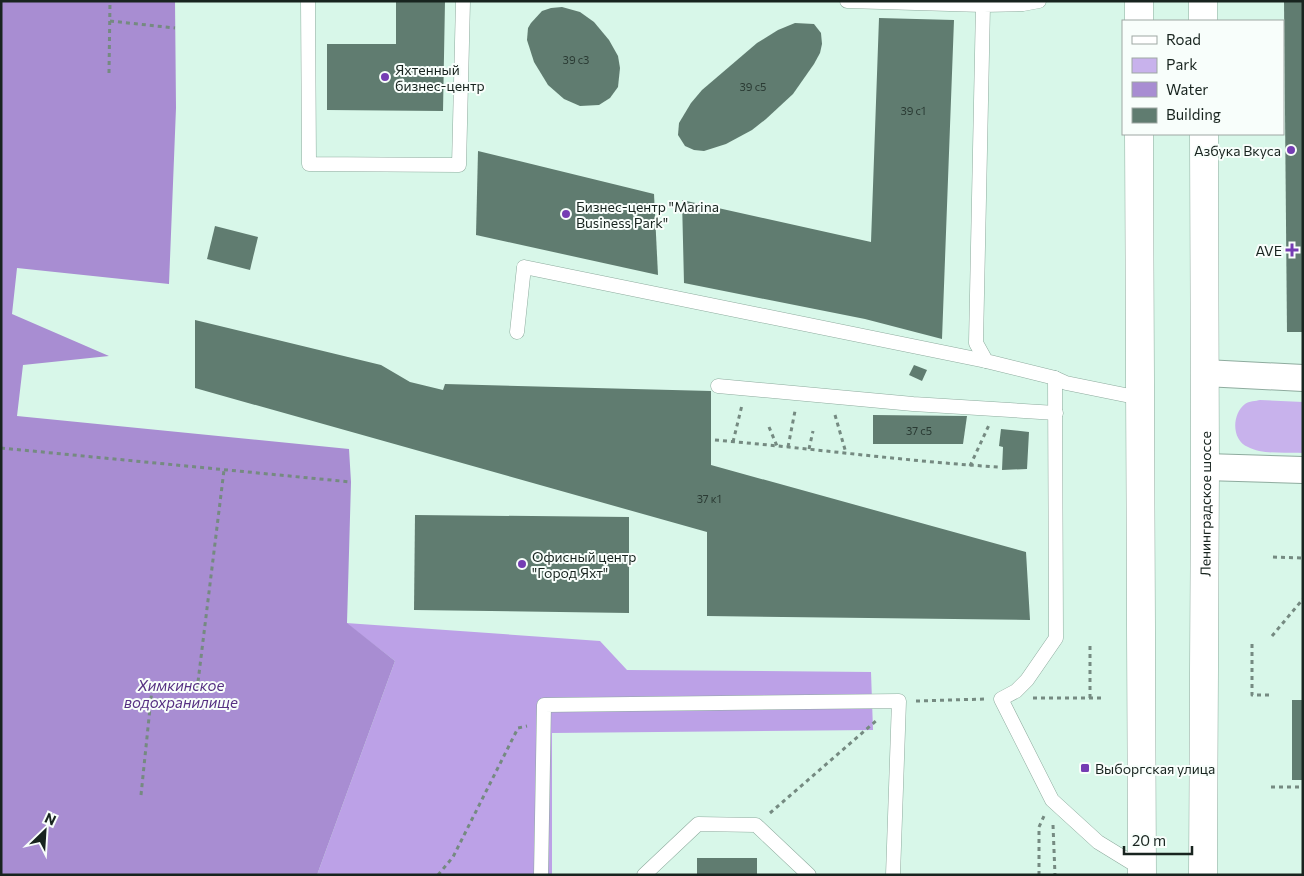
<svg xmlns="http://www.w3.org/2000/svg" width="1304" height="876" viewBox="0 0 1304 876" font-family="Commissioner,sans-serif">
  <style>
    .green { fill: #c8b2ec }
    .forest { fill: #bca1e7 }
    .water { fill: #a88dd2 }
    .building { fill: #607c70 }
    .lines { fill: none; stroke-linecap: round; stroke-linejoin: round }
    .lane-casing { stroke: #8eab9e; stroke-width: 15 }
    .street-casing { stroke: #8eab9e; stroke-width: 28 }
    .primary-casing { stroke: #8eab9e; stroke-width: 29 }
    .path { stroke: #758a81; stroke-width: 3; stroke-dasharray: 4 4; stroke-linecap: butt }
    .lane { stroke: #fff; stroke-width: 14 }
    .street { stroke: #fff; stroke-width: 26 }
    .primary { stroke: #fff; stroke-width: 28 }
    .poi-dot { fill: #753db3; stroke: #f8fefb; stroke-width: 2 }
    .labels { text-anchor: middle; dominant-baseline: central; stroke-width: 4; stroke-linejoin: round; paint-order: stroke }
    .number-label { font-size: 11px; fill: #2a3a33 }
    .poi-label { font-size: 14px; fill: #18241f; stroke: #f8fefb; text-anchor: start }
    .street-label { font-size: 14px; fill: #18241f; stroke: #f8fefb }
    .water-label { font-size: 15px; font-style: italic; fill: #563082; stroke: #f8fefb }
  </style>
  <rect width="100%" height="100%" fill="#d8f7e9"/>
  <!-- green -->
  <path class="green" d="M 1260,400 L 1303,402 L 1303,453 C 1286,452 1263,455 1248,447 C 1231,440 1232,414 1245,404 C 1249,401 1256,401 1260,400 Z"/>
  <!-- forest -->
  <polygon class="forest" points="346,623 600,641 627,670 871,672 873,730 552,733 552,875 317,875 395,661"/>
  <!-- water -->
  <polygon class="water" points="1,1 175,1 176,108 169,284 17,268 12,314 109,356 23,365 17,416 349,449 351,482 347,623 395,661 317,875 1,875"/>
  <!-- building -->
  <g class="building">
    <polygon points="396,1 445,1 443,111 327,110 327,44 396,44"/>
    <polygon points="1284,1 1303,1 1303,332 1287,332"/>
    <polygon points="562,7 580,12 594,22 609,40 618,56 620,68 618,87 610,98 599,105 580,106 564,99 548,85 534,62 527,40 528,28 531,23 542,11 551,8"/>
    <polygon points="879,18 954,20 942,339 865,319 684,283 682,200 871,242"/>
    <polygon points="795,23 814,24 821,33 822,44 820,53 814,64 793,94 766,119 752,130 726,144 704,151 694,150 685,146 678,135 679,123 691,103 702,90 757,43 778,30"/>
    <polygon points="478,151 654,194 658,275 476,235"/>
    <polygon points="215,226 258,237 250,270 207,259"/>
    <polygon points="195,320 381,365 410,382 443,390 445,384 711,391 711,465 1026,552 1030,620 707,616 707,532 195,388"/>
    <polygon points="914,365 927,370 922,381 909,375"/>
    <polygon points="873,415 967,416 963,444 873,444"/>
    <polygon points="1001,429 1029,432 1027,469 1002,470 1003,447 999,446"/>
    <polygon points="415,515 629,517 629,613 414,610"/>
    <rect x="1292" y="700" width="11" height="80"/>
    <rect x="697" y="858" width="60" height="17"/>
  </g>
  <g class="lines">
    <!-- lane casing -->
    <g class="lane-casing">
      <g id="lane">
        <polyline points="308,1 309,164 459,165 463,1"/>
        <polyline points="847,1 983,5"/>
        <polyline points="1039,1 1023,4 983,5 976,343 986,361 1055,378 1066,383 1140,398"/>
        <polyline points="517,332 524,267 986,361"/>
        <polyline points="1055,378 1056,638 1027,680 1016,691 1001,699 1052,800 1098,842 1142,869"/>
        <polyline points="718,386 913,404 1056,413"/>
        <polyline points="541,875 544,705 899,701 893,875"/>
        <polyline points="644,875 698,824 756,825 809,875"/>
      </g>
    </g>
    <!-- street casing -->
    <g class="street-casing">
      <g id="street">
        <polyline points="1205,373 1303,378"/>
        <polyline points="1205,467 1303,470"/>
      </g>
    </g>
    <!-- primary casing -->
    <g class="primary-casing">
      <g id="primary">
        <polyline points="1139,1 1139,21"/>
        <polyline points="1203,1 1203,21"/>
        <polyline points="1139,134 1142,875"/>
        <path id="s1" d="M 1203,875 L 1205,467 L 1204,134"/>
      </g>
    </g>
    <!-- path -->
    <g class="path">
      <polyline points="110,21 175,28"/>
      <polyline points="109,73 110,1"/>
      <polyline points="835,415 846,453"/>
      <polyline points="769,427 777,446"/>
      <path d="M 715,440 C 809,448 903,461 998,467"/>
      <polyline points="733,442 742,405"/>
      <polyline points="788,447 795,411"/>
      <polyline points="1,448 351,482"/>
      <polyline points="809,449 813,431"/>
      <polyline points="970,466 989,425"/>
      <polyline points="1273,557 1303,558"/>
      <polyline points="1272,636 1303,599"/>
      <polyline points="1252,644 1252,695 1271,695"/>
      <polyline points="1033,698 1103,698"/>
      <polyline points="1090,698 1090,644"/>
      <polyline points="916,701 985,699"/>
      <polyline points="1271,787 1303,787"/>
      <polyline points="141,795 152,689 197,690 224,470"/>
      <polyline points="770,813 877,720"/>
      <polyline points="1053,825 1055,875"/>
      <polyline points="438,875 453,857 518,728 527,726"/>
      <polyline points="1039,875 1039,827 1044,816"/>
    </g>
    <!-- lane -->
    <use href="#lane" class="lane"/>
    <!-- street -->
    <use href="#street" class="street"/>
    <!-- primary -->
    <use href="#primary" class="primary"/>
  </g>
  <!-- markers -->
  <g class="poi-dot">
    <circle cx="385" cy="77" r="5"/>
    <circle cx="1291" cy="150" r="5"/>
    <circle cx="566" cy="214" r="5"/>
    <path d="M1289.5 242.5h5v5h5v5h-5v5h-5v-5h-5v-5h5z"/>
    <circle cx="522" cy="564" r="5"/>
    <rect x="1080" y="763" width="10" height="10" rx="2.5"/>
  </g>
  <g class="labels">
    <!-- number labels -->
    <g class="number-label">
      <text x="576" y="59">39 с3</text>
      <text x="753" y="86">39 с5</text>
      <text x="913" y="110">39 с1</text>
      <text x="919" y="430">37 с5</text>
      <text x="709" y="498">37 к1</text>
    </g>
    <!-- poi labels -->
    <g class="poi-label">
      <text x="395" y="69">Яхтенный<tspan x="395" dy="16">бизнес-центр</tspan></text>
      <text x="1281" y="150" text-anchor="end">Азбука Вкуса</text>
      <text x="576" y="206">Бизнес-центр "Marina<tspan x="576" dy="16">Business Park"</tspan></text>
      <text x="1282" y="250" text-anchor="end">AVE</text>
      <text x="532" y="556">Офисный центр<tspan x="532" dy="16">"Город Яхт"</tspan></text>
      <text x="1095" y="768">Выборгская улица</text>
    </g>
    <!-- street labels -->
    <g class="street-label">
      <text stroke="none"><textPath href="#s1" startOffset="371">Ленинградское шоссе</textPath></text>
    </g>
    <!-- water labels -->
    <g class="water-label">
      <text x="181" y="685">Химкинское<tspan x="181" dy="17">водохранилище</tspan></text>
    </g>
  </g>
  <!-- border -->
  <rect width="1304" height="876" fill="none" stroke="#18241f" stroke-width="5"/>
  <!-- legend -->
  <rect x="1122" y="20" width="162" height="115" fill="#f8fefb" stroke="#9ea7a3"/>
  <rect x="1132" y="36" width="25" height="8" fill="#ffffff" stroke="#9ea7a3"/>
  <text x="1166" y="45" font-size="15" fill="#18241f">Road</text>
  <rect x="1132" y="58" width="25" height="15" fill="#c8b2ec" stroke="#9ea7a3"/>
  <text x="1166" y="70" font-size="15" fill="#18241f">Park</text>
  <rect x="1132" y="82" width="25" height="15" fill="#a88dd2" stroke="#9ea7a3"/>
  <text x="1166" y="95" font-size="15" fill="#18241f">Water</text>
  <rect x="1132" y="108" width="25" height="15" fill="#607c70" stroke="#9ea7a3"/>
  <text x="1166" y="120" font-size="15" fill="#18241f">Building</text>
  <!-- north arrow -->
  <g transform="translate(45 831) rotate(25)" stroke="#f8fefb" stroke-width="4" paint-order="stroke">
  <path d="M0-4L9 19L0 12L-9 19Z" fill="#18241f"/>
  <text y="-8" font-size="14" font-weight="bold" text-anchor="middle" fill="#18241f">N</text>
  </g>
  <!-- scale -->
  <path d="M1124 846v8h68v-8" fill="none" stroke="#18241f" stroke-width="2.5"/>
  <text x="1132" y="846" font-size="15" fill="#18241f" stroke="#f8fefb" stroke-width="4" paint-order="stroke">20 m</text>
</svg>
